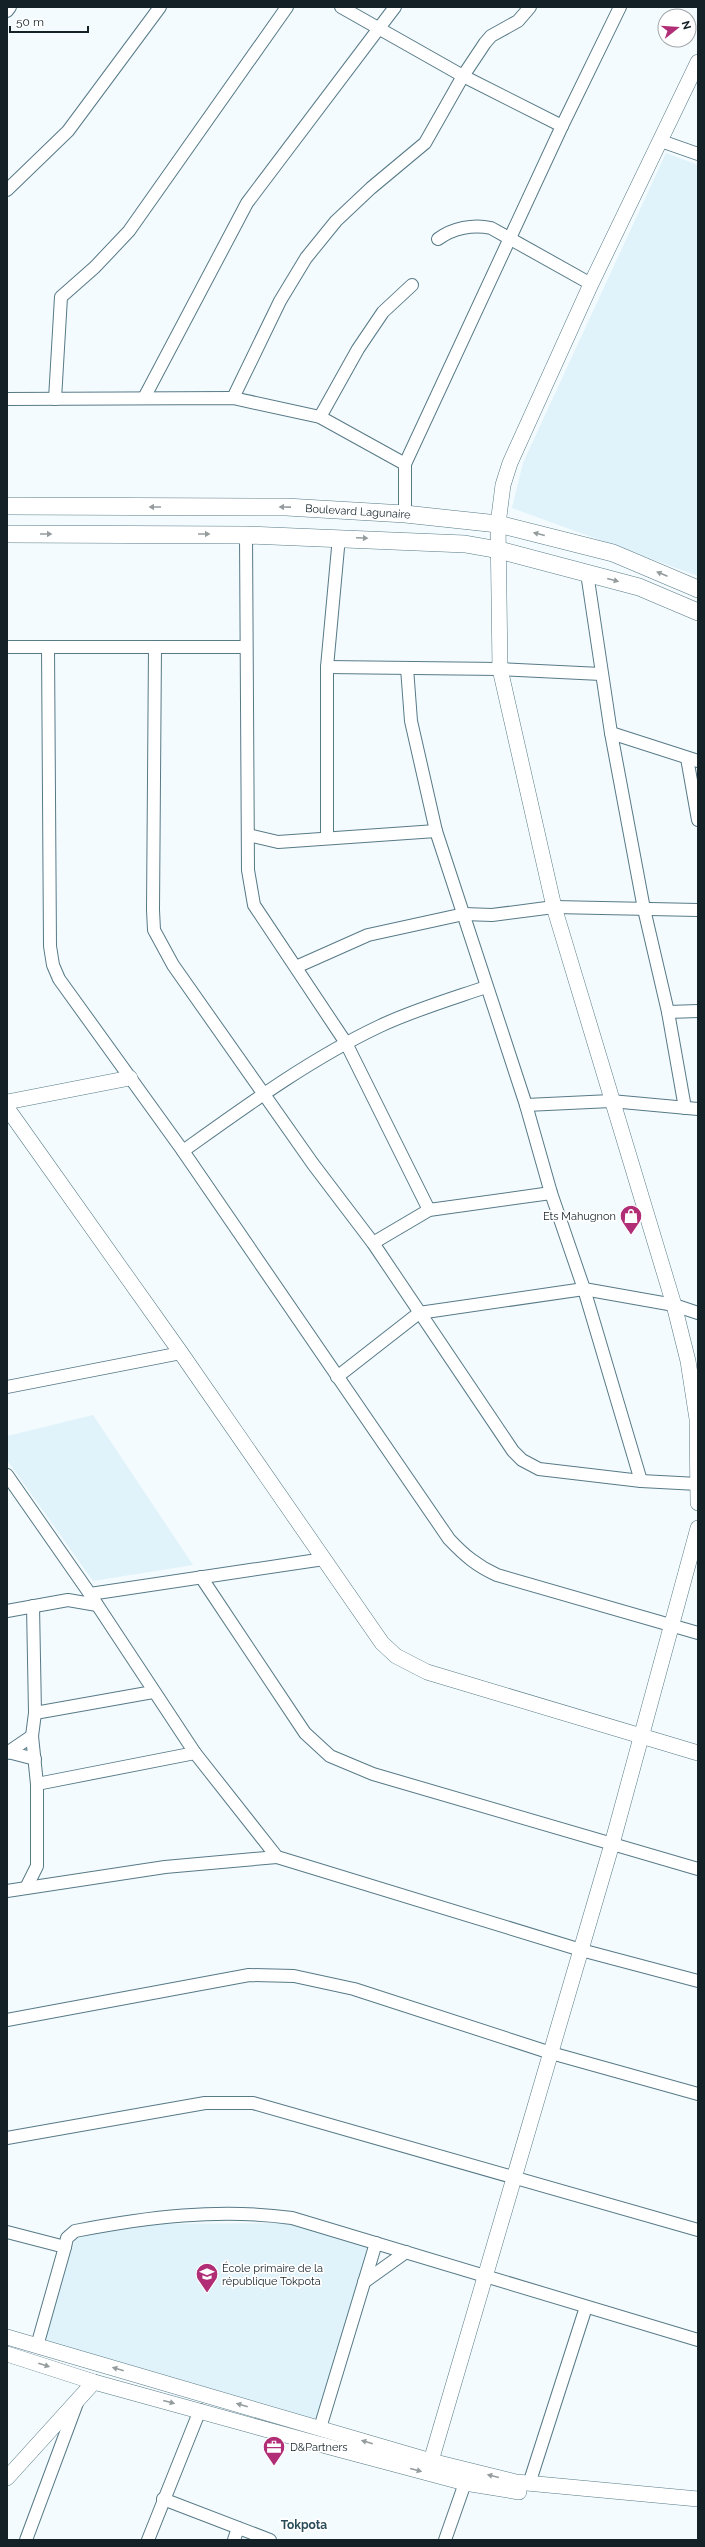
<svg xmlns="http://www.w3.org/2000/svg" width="705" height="2547" viewBox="0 0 705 2547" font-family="Raleway,sans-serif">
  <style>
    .built { fill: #e0f3fa }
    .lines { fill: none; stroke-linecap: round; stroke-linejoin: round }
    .minor-casing { stroke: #577a87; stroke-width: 14 }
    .tertiary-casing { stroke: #577a87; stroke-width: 16 }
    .secondary-casing { stroke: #577a87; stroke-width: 18 }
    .minor { stroke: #fff; stroke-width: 12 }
    .tertiary { stroke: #fff; stroke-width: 15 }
    .secondary { stroke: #fff; stroke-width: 17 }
    .oneway { fill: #959c9e }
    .labels { text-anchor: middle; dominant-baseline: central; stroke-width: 3.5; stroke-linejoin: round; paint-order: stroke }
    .street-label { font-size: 11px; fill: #142228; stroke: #fff }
    .poi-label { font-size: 11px; fill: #142228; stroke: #fff; text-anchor: start }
    .neighbourhood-label { font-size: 12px; font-weight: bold; fill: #2a4c58; stroke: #fff }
  </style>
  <rect width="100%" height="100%" fill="#f3fbfe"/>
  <!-- built -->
  <g class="built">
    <polygon points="666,153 698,165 698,576 512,508 523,463"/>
    <polygon points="93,1415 193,1565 93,1581 7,1460 7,1436"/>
    <polygon points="298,2223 372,2248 314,2424 42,2340 76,2237 157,2224"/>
  </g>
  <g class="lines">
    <!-- minor casing -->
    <g class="minor-casing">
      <g id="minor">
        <polyline points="341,7 463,76 562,126"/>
        <polyline points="7,11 10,7"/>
        <polyline points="661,141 698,154"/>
        <polyline points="7,190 68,131 160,7"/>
        <path d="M 438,239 C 453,228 473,224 491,228 L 591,284"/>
        <polyline points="144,398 247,203 395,7"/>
        <polyline points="233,398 280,301 306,258 336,221 371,188 425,143 463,76 485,43 491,36 518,21 530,7"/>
        <polyline points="7,399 233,398 320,417 405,464"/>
        <polyline points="55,399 61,297 95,267 129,231 287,7"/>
        <polyline points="320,417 358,349 383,312 412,285"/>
        <polyline points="405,514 405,464 562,126 620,7"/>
        <polyline points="246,535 248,870 254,905 346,1043 429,1210"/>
        <polyline points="587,573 611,733 644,909 668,1012 685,1108"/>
        <polyline points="7,647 246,647"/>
        <path d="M 48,647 L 50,946 L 53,965 L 59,979 L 183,1151 L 449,1539 C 464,1555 477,1566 497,1575 L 698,1633"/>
        <polyline points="155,647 153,910 154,930 173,965 313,1164 373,1243 513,1451 522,1460 539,1469 641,1481 698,1484"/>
        <polyline points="327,667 500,669 601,674"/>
        <polyline points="407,668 411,721 436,831 526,1105 551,1193 584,1289 641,1481"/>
        <polyline points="611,733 698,761"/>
        <polyline points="687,758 698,820"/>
        <polyline points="248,835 278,842 436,831"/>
        <polyline points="327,837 327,667 339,537"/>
        <polyline points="296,967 368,935 464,914 492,915 554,907 698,910"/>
        <polyline points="668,1012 698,1011"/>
        <polyline points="526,1105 611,1101 698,1109"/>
        <path d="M 183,1151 C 246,1106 310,1059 380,1026 C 414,1010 451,999 486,987"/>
        <polyline points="373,1243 429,1210 551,1193"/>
        <polyline points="337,1377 419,1313 584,1289 674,1305 698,1313"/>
        <polyline points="7,1387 181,1353"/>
        <polyline points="7,1475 90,1594 195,1753 277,1857 581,1950 698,1981"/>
        <polyline points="201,1577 305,1733 330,1756 373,1774 698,1869"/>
        <polyline points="90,1594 324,1559"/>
        <polyline points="7,1611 68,1600 97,1605"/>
        <polyline points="35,1713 153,1692"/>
        <polyline points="8,1752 35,1759"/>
        <polyline points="7,1753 32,1736"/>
        <polyline points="37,1784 195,1753"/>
        <polyline points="26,1888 37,1866 37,1784 32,1736 35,1713 33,1606"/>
        <polyline points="7,1891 165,1867 277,1857"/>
        <polyline points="7,2020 249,1975 294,1976 354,1989 551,2053 698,2094"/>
        <polyline points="7,2138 205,2103 253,2103 698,2230"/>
        <path d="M 7,2232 L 65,2247 L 67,2238 L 75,2231 C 147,2217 219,2208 292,2218 L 698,2340"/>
        <polyline points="364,2282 406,2252"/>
        <polyline points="37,2346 65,2247"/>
        <polyline points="320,2428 376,2243"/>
        <polyline points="529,2484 586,2307"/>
        <polyline points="163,2499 270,2540"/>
        <polyline points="26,2540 77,2403"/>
        <polyline points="148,2540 200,2410"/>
        <polyline points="234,2540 238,2528"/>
        <polyline points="445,2540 465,2483"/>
      </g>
    </g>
    <!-- tertiary casing -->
    <g class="tertiary-casing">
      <g id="tertiary">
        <polyline points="698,62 591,284 510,463 503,485 498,524 500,669 554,907 674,1305 688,1361 697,1419 698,1503"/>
        <polyline points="7,1102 130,1078"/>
        <polyline points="7,1108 181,1353 382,1643 396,1656 427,1672 698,1753"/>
        <polyline points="7,2337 431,2461 516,2482 698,2499"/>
        <polyline points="7,2354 94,2382 315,2443 465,2483 519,2492"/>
        <polyline points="431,2461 612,1844 698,1528"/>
        <polyline points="7,2478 94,2382"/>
      </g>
    </g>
    <!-- secondary casing -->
    <g class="secondary-casing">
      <g id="secondary">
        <path id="s1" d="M 7,506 L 286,507 L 405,514 L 498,524 L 613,553 L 698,589"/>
        <polyline points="7,534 246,535 465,544 499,550 639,587 698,612"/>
      </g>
    </g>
    <!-- minor -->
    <use href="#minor" class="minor"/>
    <!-- tertiary -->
    <use href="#tertiary" class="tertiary"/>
    <!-- secondary -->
    <use href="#secondary" class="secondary"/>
  </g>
  <!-- one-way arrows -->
  <defs><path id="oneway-solid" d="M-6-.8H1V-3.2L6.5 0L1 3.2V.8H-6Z"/></defs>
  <g class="oneway">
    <use href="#oneway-solid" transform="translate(155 507) rotate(-180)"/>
    <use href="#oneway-solid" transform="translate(285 507) rotate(-179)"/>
    <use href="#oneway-solid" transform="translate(46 534)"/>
    <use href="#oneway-solid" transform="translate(204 534)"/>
    <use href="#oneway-solid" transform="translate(539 534) rotate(-166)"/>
    <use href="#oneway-solid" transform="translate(362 538) rotate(3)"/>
    <use href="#oneway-solid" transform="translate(662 574) rotate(-157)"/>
    <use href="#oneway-solid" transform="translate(613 580) rotate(15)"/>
    <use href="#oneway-solid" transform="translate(44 2365) rotate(18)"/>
    <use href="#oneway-solid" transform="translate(118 2369) rotate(-164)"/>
    <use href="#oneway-solid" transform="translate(169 2402) rotate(15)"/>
    <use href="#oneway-solid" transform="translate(242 2405) rotate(-164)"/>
    <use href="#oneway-solid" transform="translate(367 2442) rotate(-164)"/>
    <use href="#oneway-solid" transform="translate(416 2470) rotate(15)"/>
    <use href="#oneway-solid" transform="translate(493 2476) rotate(-166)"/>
  </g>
  <!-- icons -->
  <defs>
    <g id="shop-pin" transform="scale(1.15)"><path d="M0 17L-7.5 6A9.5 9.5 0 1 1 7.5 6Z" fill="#b12d75" stroke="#fff"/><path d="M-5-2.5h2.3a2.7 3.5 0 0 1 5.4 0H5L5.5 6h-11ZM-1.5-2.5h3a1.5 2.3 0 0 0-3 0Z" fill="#fff"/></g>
    <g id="school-pin" transform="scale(1.15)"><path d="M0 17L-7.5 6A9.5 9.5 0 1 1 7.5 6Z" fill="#b12d75" stroke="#fff"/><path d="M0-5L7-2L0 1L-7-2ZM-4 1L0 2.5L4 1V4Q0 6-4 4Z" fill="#fff"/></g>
    <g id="office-pin" transform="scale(1.15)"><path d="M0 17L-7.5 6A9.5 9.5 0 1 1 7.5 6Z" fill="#b12d75" stroke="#fff"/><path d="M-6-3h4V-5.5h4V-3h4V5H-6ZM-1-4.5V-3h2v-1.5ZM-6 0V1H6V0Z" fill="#fff"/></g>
  </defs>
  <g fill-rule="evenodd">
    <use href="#shop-pin" x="631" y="1216"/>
    <use href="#school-pin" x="207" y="2274"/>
    <use href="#office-pin" x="274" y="2447"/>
  </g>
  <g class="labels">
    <!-- street labels -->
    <g class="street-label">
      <text stroke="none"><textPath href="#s1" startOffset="351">Boulevard Lagunaire</textPath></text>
    </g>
    <!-- poi labels -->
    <g class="poi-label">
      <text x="616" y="1216" text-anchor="end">Ets Mahugnon</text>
      <text x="222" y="2268">École primaire de la<tspan x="222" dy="13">république Tokpota</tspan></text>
      <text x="290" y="2447">D&amp;Partners</text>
    </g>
    <!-- neighbourhood labels -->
    <g class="neighbourhood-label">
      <text x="304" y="2525">Tokpota</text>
    </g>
  </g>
  <!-- border -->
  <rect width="705" height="2547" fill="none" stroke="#142228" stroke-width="16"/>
  <!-- north arrow -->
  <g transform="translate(677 28) rotate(73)"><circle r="19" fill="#ffffff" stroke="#a1a7a9"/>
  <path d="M0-3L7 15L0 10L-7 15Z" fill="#b12d75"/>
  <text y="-6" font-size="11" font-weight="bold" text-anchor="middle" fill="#142228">N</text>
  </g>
  <!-- scale -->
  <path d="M10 26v6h78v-6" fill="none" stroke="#142228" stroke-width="2"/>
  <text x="16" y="26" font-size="12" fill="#142228" stroke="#ffffff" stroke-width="3" paint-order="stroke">50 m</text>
</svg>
